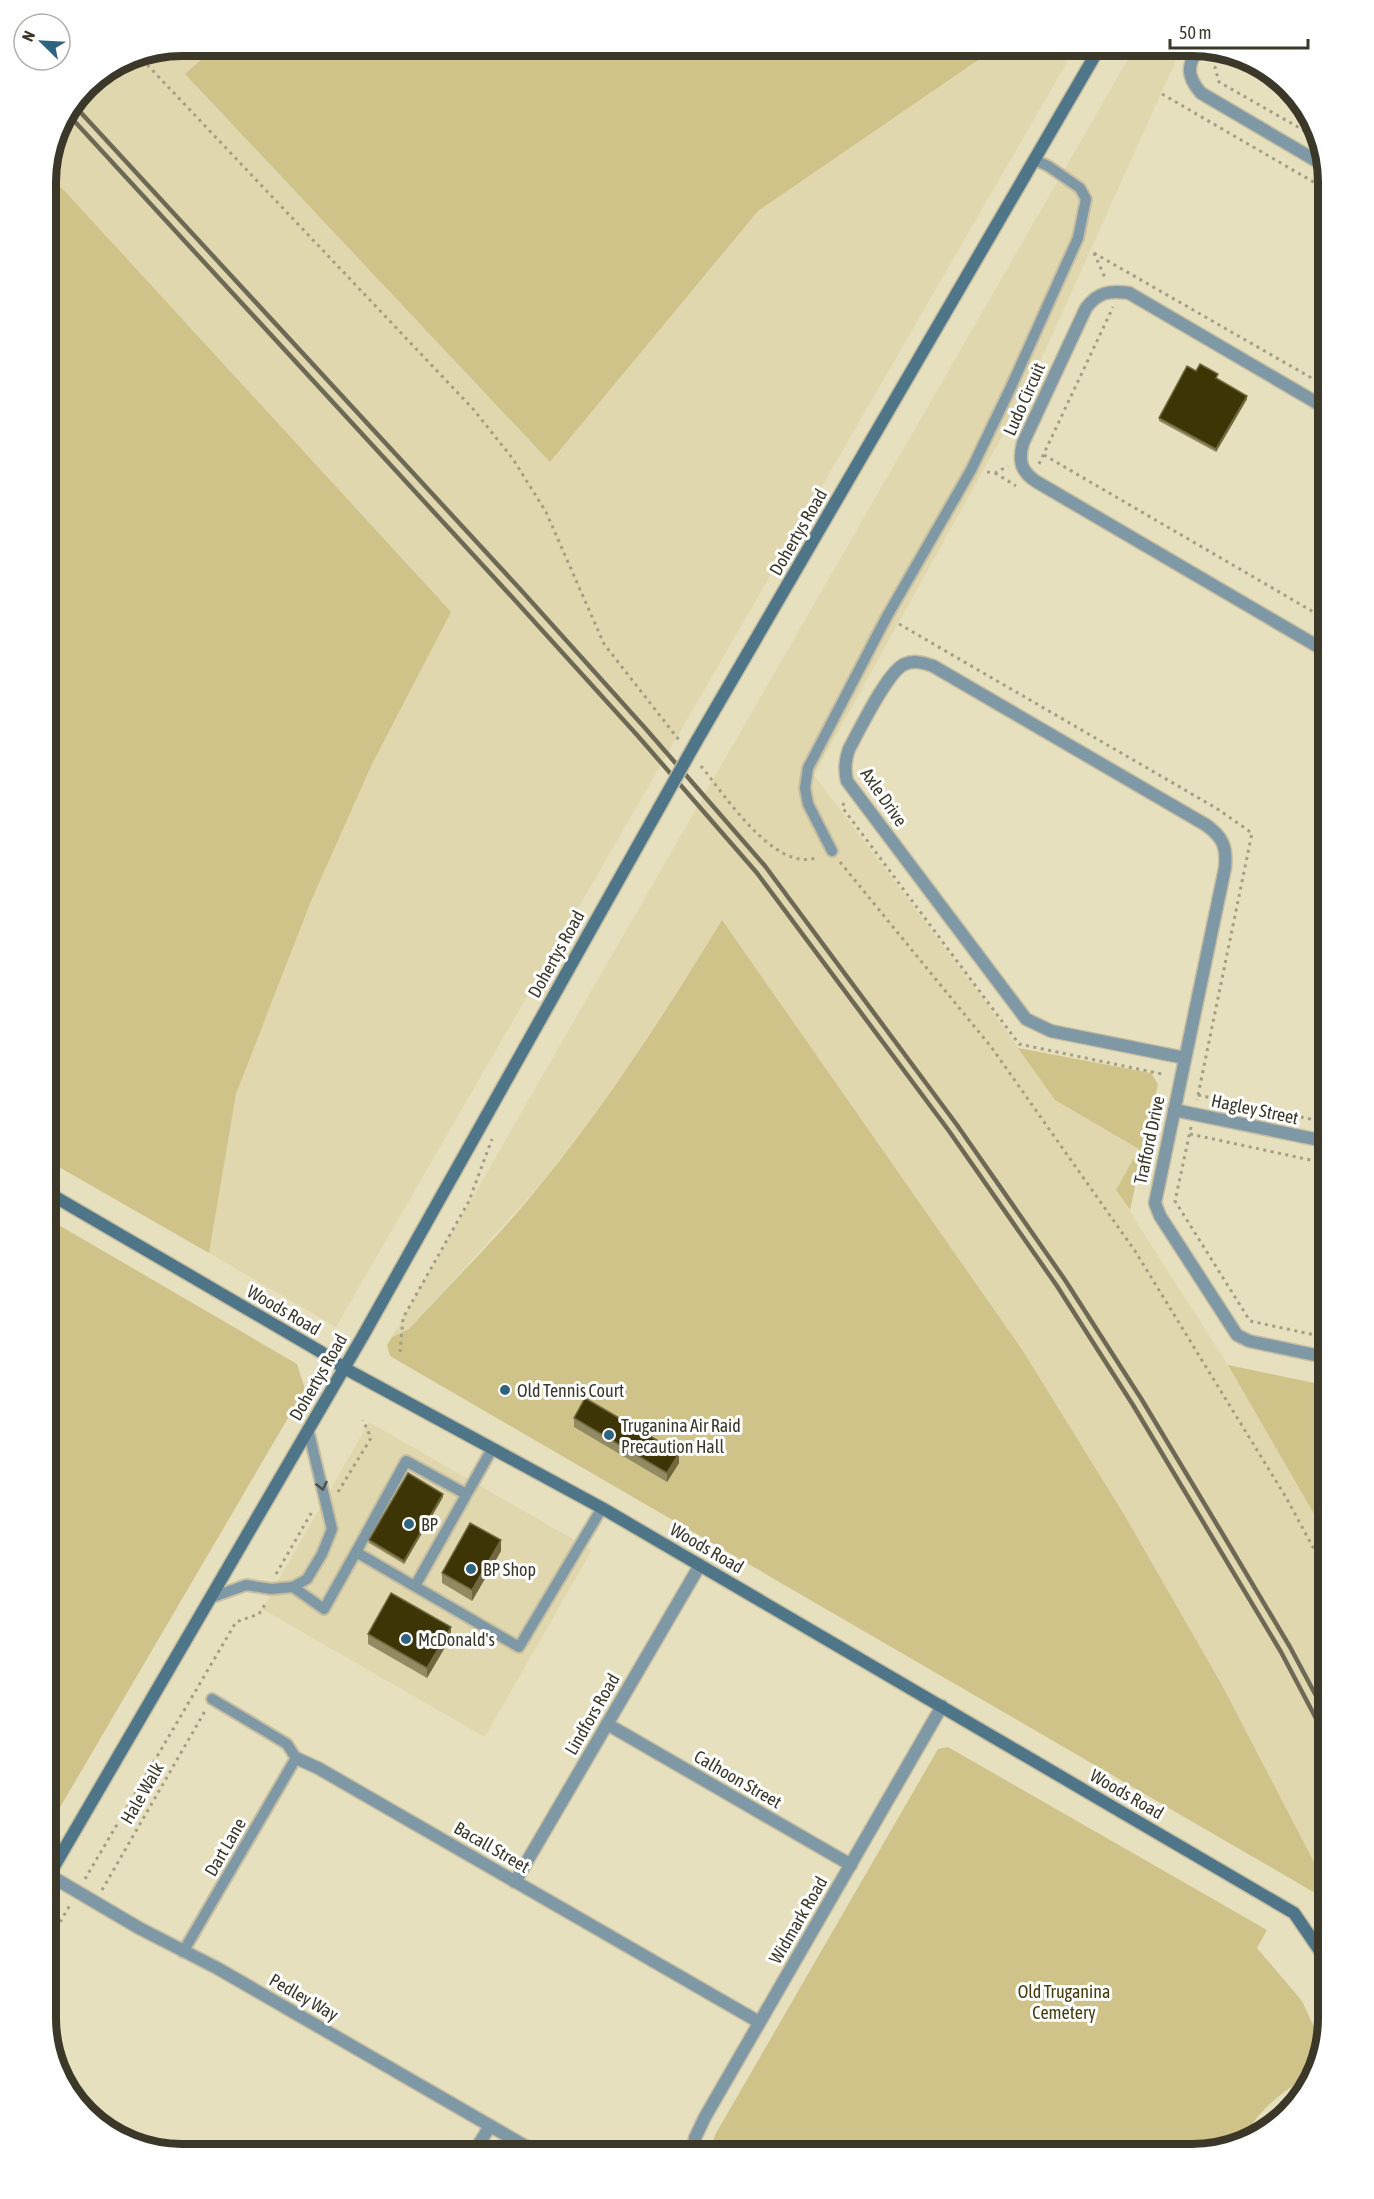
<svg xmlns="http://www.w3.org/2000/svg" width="1374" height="2199" viewBox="0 0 1374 2199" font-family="'Asap Condensed',sans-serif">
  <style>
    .built { fill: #e0d7ae }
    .green { fill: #cfc389 }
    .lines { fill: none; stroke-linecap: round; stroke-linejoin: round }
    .lane-casing { stroke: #c5bea1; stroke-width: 14 }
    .street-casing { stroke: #c5bea1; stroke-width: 15 }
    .secondary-casing { stroke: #c5bea1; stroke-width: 15 }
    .path { stroke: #a49e85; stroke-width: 3; stroke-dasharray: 3 4.5; stroke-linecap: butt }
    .lane { stroke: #7f98a6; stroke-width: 10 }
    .street { stroke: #7f98a6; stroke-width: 12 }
    .secondary { stroke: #4f7589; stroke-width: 12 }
    .rail { stroke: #6d6955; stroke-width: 4.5 }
    .secondary-bridge-casing { stroke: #c5bea1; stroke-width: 15; stroke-linecap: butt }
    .secondary-bridge { stroke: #4f7589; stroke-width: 12 }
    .wall { fill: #928a63 }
    .shaded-wall { fill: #71683e }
    .building { fill: #3e3507; stroke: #71683e; stroke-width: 1.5 }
    .oneway { stroke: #4c5049 }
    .poi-dot { fill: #2f6480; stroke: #fff; stroke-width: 2 }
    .labels { text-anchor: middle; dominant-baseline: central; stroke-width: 6; stroke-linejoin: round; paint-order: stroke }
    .street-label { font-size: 18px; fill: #3b382a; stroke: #fff }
    .poi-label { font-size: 18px; fill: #3b382a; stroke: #fff; text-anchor: start }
    .park-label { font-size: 18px; fill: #453c0c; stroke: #fff }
    .rim { fill: none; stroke: #3b382a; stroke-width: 8 }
  </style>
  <rect width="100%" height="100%" fill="#e7e0bf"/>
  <!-- built -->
  <g class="built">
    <polygon points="182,45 217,45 185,74 550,461 758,211 1000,45 1077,45 336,1327 209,1253 236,1094 311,901 372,764 62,187 45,202 45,173 59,122 85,85 130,55"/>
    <polygon points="1136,45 1183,45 1025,395 814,775 985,1001 1055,1100 1140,1149 1116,1190 1228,1365 1329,1540 1329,1891 1222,1685 1125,1516 1023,1351 722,921 633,1060 578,1137 539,1186 409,1329 392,1337"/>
    <polygon points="369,1422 592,1550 485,1737 262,1609"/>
  </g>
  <!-- green -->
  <g class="green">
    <polygon points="217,45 1000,45 758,211 550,462 185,74"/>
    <polygon points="61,187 451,612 372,764 311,901 236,1094 209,1253 45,1159 45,202"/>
    <path d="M 722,920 L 1023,1351 L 1125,1516 L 1222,1685 L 1329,1891 L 1329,1901 L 390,1356 L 387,1345 L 392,1337 L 409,1329 C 452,1282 501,1234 541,1184 C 609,1101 666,1011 722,920 Z"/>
    <polygon points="1018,1048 1151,1073 1158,1084 1130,1210 1116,1190 1139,1149 1055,1100"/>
    <polygon points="45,1217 297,1364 305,1389 45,1833"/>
    <polygon points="1228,1365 1329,1386 1329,1540"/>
    <path d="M 948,1747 L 1267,1930 L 1257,1948 L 1302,2001 L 1322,2044 L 1313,2075 C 1280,2091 1258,2111 1240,2143 L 1192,2154 L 709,2154 L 715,2135 L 938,1749 Z"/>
  </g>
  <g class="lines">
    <!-- lane casing -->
    <g class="lane-casing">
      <g id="lane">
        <polyline points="832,851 808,804 805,788 808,768 886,618 971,470 1010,389 1078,238 1086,199 1080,188 1048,166 1035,160"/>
        <polyline points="356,1552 406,1461 466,1494"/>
        <polyline points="415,1586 492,1449"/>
        <polyline points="293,1587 324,1609 356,1552 519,1647 602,1508"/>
        <polyline points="210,1598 246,1585 271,1589 293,1587 307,1579 322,1554 332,1529 308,1429"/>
        <polyline points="183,1952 296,1758 287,1744 212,1699"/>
      </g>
    </g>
    <!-- street casing -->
    <g class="street-casing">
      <g id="street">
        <path d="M 1199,45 C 1188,65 1185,75 1201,93 L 1325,166"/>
        <path d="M 1329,653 L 1037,482 C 1021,472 1018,461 1023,443 L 1086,308 C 1098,292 1110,290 1129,293 L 1329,410"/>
        <path d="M 1185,1058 L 1051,1031 L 1026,1019 L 847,781 C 844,769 845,760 849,749 C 859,731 888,670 905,664 C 915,660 924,663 933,666 L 1206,825 C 1223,837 1227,847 1225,868 L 1155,1203 L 1160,1216 L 1237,1335 L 1249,1341 L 1329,1358"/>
        <polyline points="1174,1110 1329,1142"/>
        <polyline points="607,1724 851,1865"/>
        <polyline points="296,1758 318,1768 759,2022"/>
        <polyline points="49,1875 139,1928 217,1968 539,2154"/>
        <polyline points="515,1882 700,1565"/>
        <polyline points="473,2154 490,2126"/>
        <polyline points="692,2154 695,2138 705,2117 942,1706"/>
      </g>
    </g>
    <!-- secondary casing -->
    <g class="secondary-casing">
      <g id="secondary">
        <polyline points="696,742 1101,45"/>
        <polyline points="45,1191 321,1352 344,1368 602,1508 1294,1913 1329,1964"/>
        <polyline points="45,1882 364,1334 659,808"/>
      </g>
    </g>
    <!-- path -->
    <g class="path">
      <polyline points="1223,53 1215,68 1219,82 1319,139"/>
      <polyline points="137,54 474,410 513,459 546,512 604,644 679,740"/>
      <polyline points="1162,94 1329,191"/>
      <polyline points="1094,253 1329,388"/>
      <polyline points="1094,253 1106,280"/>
      <polyline points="1044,455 1329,621"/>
      <polyline points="1039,464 1113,307"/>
      <polyline points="987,472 995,473 1008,466"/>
      <polyline points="995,473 1016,486"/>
      <polyline points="899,624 1216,808 1252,833 1197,1100"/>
      <path d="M 701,766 C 724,794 776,875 818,857"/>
      <polyline points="844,803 842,807 1019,1044 1162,1074"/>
      <polyline points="840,862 992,1048 1135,1251 1287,1499 1329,1577"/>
      <polyline points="1198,1095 1329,1123"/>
      <polyline points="1191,1127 1175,1201 1250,1321 1329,1338"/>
      <polyline points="1190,1134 1329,1164"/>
      <polyline points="400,1352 403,1318 469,1201 492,1139"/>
      <polyline points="338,1492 371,1438 363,1420"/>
      <polyline points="276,1574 313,1510"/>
      <polyline points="85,1879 236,1622 259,1614 266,1603"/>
      <polyline points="102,1890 205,1711"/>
      <polyline points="45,1948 70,1905"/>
    </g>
    <!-- lane -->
    <use href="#lane" class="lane"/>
    <!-- street -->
    <use href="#street" class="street"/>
    <!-- secondary -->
    <use href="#secondary" class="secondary"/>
    <!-- rail -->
    <g class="rail">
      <polyline points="72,103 520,589 645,728 765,866 957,1125 1065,1280 1142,1400 1222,1533 1290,1647 1329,1720"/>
      <polyline points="66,112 512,597 637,735 757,873 949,1131 1057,1286 1133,1405 1281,1652 1329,1743"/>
    </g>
    <!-- secondary-bridge casing -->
    <g class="secondary-bridge-casing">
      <polyline id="secondary-bridge" points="659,808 696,742"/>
    </g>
    <!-- secondary-bridge -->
    <use href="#secondary-bridge" class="secondary-bridge"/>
  </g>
  <!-- wall -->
  <g class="wall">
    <polygon points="1196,371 1218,378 1217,379 1247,399 1216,452 1159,421 1159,418"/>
    <polygon points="574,1418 679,1463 667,1482 574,1427"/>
    <polygon points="443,1497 404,1564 369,1543 369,1540"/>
    <polygon points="501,1551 472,1601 442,1583 442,1573"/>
    <polygon points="368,1634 451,1637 427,1678 368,1644"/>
  </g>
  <!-- shaded-wall -->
  <g class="shaded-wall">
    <polygon points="1247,396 1247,399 1216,452 1216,449"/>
    <polygon points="679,1453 679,1463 667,1482 667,1473"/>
    <polygon points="443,1494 443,1497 404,1564 404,1561"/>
    <polygon points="501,1540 501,1551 472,1601 472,1590"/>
    <polygon points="451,1627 451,1637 427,1678 427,1668"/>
  </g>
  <!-- building -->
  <g class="building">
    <polygon points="1200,364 1218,374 1216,378 1247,396 1216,449 1159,418 1187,366 1196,371"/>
    <polygon points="585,1398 679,1453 667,1473 574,1418"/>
    <polygon points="408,1473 443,1494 404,1561 369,1540"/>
    <polygon points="470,1523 501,1540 472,1590 442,1573"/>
    <polygon points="391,1593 451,1627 427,1668 368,1634"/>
  </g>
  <!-- one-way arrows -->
  <defs><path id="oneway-chevron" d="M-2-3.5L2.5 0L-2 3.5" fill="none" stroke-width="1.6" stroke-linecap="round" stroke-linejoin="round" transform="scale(1.5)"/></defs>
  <use class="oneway" href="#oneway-chevron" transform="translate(322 1486) rotate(77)"/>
  <!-- markers -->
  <g class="poi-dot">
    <circle cx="505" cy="1390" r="6"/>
    <circle cx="609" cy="1435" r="6"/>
    <circle cx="409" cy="1524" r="6"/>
    <circle cx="471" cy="1569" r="6"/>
    <circle cx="406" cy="1639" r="6"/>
  </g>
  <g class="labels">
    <!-- street labels -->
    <g class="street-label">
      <text transform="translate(1024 399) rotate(-66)">Ludo Circuit</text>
      <text transform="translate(798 532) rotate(-60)">Dohertys Road</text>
      <text transform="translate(884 797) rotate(55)">Axle Drive</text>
      <text transform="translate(556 954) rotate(-61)">Dohertys Road</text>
      <text transform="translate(1255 1109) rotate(12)">Hagley Street</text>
      <text transform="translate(1149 1140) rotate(-78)">Trafford Drive</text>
      <text transform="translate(284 1310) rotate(30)">Woods Road</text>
      <text transform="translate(318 1377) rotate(-60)">Dohertys Road</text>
      <text transform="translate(707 1548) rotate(30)">Woods Road</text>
      <text transform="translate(592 1714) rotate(-60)">Lindfors Road</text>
      <text transform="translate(738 1779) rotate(30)">Calhoon Street</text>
      <text transform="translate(142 1793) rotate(-60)">Hale Walk</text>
      <text transform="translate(1127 1794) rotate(30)">Woods Road</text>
      <text transform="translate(225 1847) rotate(-60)">Dart Lane</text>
      <text transform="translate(492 1847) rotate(30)">Bacall Street</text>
      <text transform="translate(798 1920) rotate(-60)">Widmark Road</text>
      <text transform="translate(304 1997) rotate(30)">Pedley Way</text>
    </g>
    <!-- poi labels -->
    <g class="poi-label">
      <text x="517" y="1390">Old Tennis Court</text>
      <text x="621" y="1425">Truganina Air Raid<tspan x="621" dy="21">Precaution Hall</tspan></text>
      <text x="421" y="1524">BP</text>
      <text x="483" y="1569">BP Shop</text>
      <text x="418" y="1639">McDonald's</text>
    </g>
    <!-- park labels -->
    <g class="park-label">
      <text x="1064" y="1991">Old Truganina<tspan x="1064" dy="21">Cemetery</tspan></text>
    </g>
  </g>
  <!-- crop -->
  <path d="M0 0H1374V2199H0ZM182 56H1192A126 126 0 0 1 1318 182V2018A126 126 0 0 1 1192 2144H182A126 126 0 0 1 56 2018V182A126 126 0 0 1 182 56Z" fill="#fff" fill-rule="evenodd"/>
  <path class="rim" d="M182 56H1192A126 126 0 0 1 1318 182V2018A126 126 0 0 1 1192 2144H182A126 126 0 0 1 56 2018V182A126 126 0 0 1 182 56Z"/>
  <!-- north arrow -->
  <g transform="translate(42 42) rotate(294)"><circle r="28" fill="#ffffff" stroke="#b1afaa" stroke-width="1.5"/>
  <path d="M0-4.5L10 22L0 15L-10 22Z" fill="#2f6480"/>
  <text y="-9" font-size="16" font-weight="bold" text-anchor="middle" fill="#3b382a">N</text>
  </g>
  <!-- scale -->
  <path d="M1170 39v9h138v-9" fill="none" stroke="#3b382a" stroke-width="3"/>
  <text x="1179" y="39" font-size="18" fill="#3b382a" stroke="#ffffff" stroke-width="4.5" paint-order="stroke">50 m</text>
</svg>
